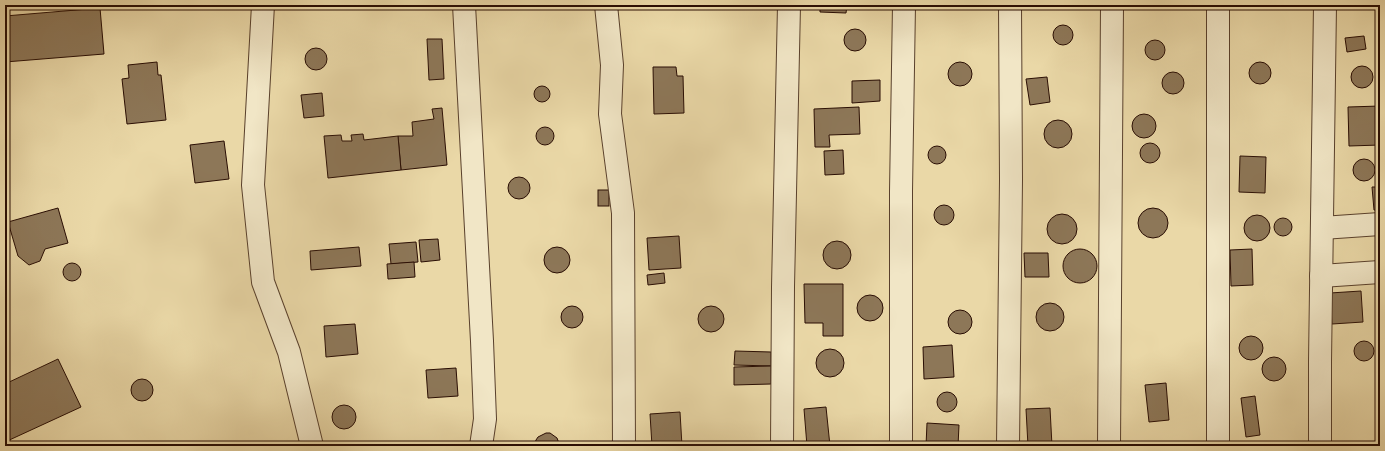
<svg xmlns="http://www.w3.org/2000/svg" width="1385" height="451" viewBox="0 0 1385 451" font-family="Cardo,serif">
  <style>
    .building { fill: #8d7758; stroke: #290d03 }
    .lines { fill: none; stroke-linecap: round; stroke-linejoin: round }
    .minor-casing { stroke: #59402c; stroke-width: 24 }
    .minor { stroke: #f1e6c6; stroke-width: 22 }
  </style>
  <rect width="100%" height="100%" fill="#ead8a7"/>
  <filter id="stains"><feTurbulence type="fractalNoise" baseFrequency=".005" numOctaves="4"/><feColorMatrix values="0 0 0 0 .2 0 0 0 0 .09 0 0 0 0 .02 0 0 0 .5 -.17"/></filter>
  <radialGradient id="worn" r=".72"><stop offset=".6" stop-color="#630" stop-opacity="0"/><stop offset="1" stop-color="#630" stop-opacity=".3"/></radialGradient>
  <!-- building -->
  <g class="building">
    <polygon points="69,5 99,5 100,8 72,11"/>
    <polygon points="820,5 847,5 846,13 820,12"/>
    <polygon points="1347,5 1380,5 1380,6 1347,7"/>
    <polygon points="100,8 104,54 5,62 5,16"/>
    <circle cx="1063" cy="35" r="10"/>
    <circle cx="855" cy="40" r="11"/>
    <polygon points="1364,36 1366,49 1347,52 1345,38"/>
    <polygon points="427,39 442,39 444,79 429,80"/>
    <circle cx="1155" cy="50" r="10"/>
    <circle cx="316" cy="59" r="11"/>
    <circle cx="960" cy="74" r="12"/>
    <polygon points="157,62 158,75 161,75 166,120 127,124 122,79 129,78 128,65"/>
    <circle cx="1260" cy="73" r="11"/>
    <circle cx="1362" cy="77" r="11"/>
    <polygon points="653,67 676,67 677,76 683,76 684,113 654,114"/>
    <circle cx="1173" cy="83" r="11"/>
    <polygon points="1047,77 1050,102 1030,105 1026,79"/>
    <polygon points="880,80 880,101 852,103 852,81"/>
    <circle cx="542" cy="94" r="8"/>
    <polygon points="322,93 324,116 304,118 301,95"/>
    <polygon points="1380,106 1380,145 1349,146 1348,107"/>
    <polygon points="859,107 860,134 829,135 830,147 815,147 814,109"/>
    <polygon points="442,108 447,165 401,170 398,136 413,136 412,122 434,119 432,109"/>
    <circle cx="1144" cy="126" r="12"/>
    <circle cx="1058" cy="134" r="14"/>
    <circle cx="545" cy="136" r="9"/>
    <polygon points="363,134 364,140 398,136 401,170 328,178 324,136 341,135 342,141 352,141 351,135"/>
    <polygon points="224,141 229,179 195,183 190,145"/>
    <circle cx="1150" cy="153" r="10"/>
    <circle cx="937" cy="155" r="9"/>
    <polygon points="843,150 844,174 825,175 824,151"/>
    <polygon points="1240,156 1266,157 1265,193 1239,192"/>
    <circle cx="1364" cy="170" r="11"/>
    <circle cx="519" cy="188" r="11"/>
    <polygon points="1372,187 1380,187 1380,210 1374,210"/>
    <rect x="598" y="190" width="11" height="16"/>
    <circle cx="944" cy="215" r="10"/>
    <polygon points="58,208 68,243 45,249 40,261 29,265 18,256 8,222"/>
    <circle cx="1153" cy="223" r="15"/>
    <circle cx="1062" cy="229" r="15"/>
    <circle cx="1257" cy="228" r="13"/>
    <circle cx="1283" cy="227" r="9"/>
    <polygon points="679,236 681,268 649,270 647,238"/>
    <polygon points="438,239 440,260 421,262 419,240"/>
    <circle cx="837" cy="255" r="14"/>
    <polygon points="416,242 418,262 391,264 389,244"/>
    <polygon points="359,247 361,266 311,270 310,251"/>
    <circle cx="557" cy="260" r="13"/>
    <polygon points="1252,249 1253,285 1231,286 1230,250"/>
    <circle cx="1080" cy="266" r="17"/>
    <polygon points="1024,253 1048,253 1049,277 1025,277"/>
    <polygon points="414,262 415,277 388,279 387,264"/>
    <circle cx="72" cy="272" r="9"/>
    <polygon points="664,273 665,283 648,285 647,275"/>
    <polygon points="804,284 843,284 843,336 823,336 823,323 805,323"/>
    <polygon points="1361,291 1363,322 1332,324 1330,293"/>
    <circle cx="870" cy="308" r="13"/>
    <circle cx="1050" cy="317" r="14"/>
    <circle cx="572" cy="317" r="11"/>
    <circle cx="711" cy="319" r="13"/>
    <circle cx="960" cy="322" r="12"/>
    <polygon points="355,324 358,354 326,357 324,326"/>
    <circle cx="1251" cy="348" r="12"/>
    <circle cx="1364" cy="351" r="10"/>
    <polygon points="952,345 954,377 924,379 923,347"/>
    <circle cx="830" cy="363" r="14"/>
    <polygon points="735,351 771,352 771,366 734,365"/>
    <circle cx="1274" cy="369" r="12"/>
    <polygon points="58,359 81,407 5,442 5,384"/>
    <polygon points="771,366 771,384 734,385 734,367"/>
    <polygon points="456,368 458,396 428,398 426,370"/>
    <circle cx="142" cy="390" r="11"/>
    <polygon points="1166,383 1169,420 1149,422 1145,385"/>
    <circle cx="947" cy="402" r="10"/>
    <polygon points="1255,396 1260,435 1246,437 1241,398"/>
    <circle cx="344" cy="417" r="12"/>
    <polygon points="826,407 830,446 807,446 804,409"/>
    <polygon points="1050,408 1052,446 1028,446 1026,409"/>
    <polygon points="680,412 682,446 652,446 650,414"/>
    <polygon points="927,423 959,425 958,446 926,446"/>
    <polygon points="546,433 550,433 557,438 560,446 534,446 536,440 538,437"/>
  </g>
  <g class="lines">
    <!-- minor casing -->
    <g class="minor-casing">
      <g id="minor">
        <polyline points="263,5 253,185 263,282 289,352 312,446"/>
        <polyline points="464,5 482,341 485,419 481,446"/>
        <polyline points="606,5 612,65 610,114 623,213 624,446"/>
        <polyline points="1218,5 1218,446"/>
        <polyline points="1322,228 1380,224"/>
        <polyline points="1321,276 1380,272"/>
        <polyline points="782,446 783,287 789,5"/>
        <polyline points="901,446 901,191 904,5"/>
        <polyline points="1008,446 1011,180 1010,5"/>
        <polyline points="1109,446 1112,5"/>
        <polyline points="1320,446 1320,361 1325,5"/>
      </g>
    </g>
    <!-- minor -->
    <use href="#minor" class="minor"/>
  </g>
  <!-- margin -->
  <rect width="1385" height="451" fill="none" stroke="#ead8a7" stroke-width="20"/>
  <rect x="6" y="6" width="1373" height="439" fill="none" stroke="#290d03" stroke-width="2"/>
  <rect x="10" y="10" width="1365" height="431" fill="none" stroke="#290d03"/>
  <rect width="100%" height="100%" filter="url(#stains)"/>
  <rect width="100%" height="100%" fill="url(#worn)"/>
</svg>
